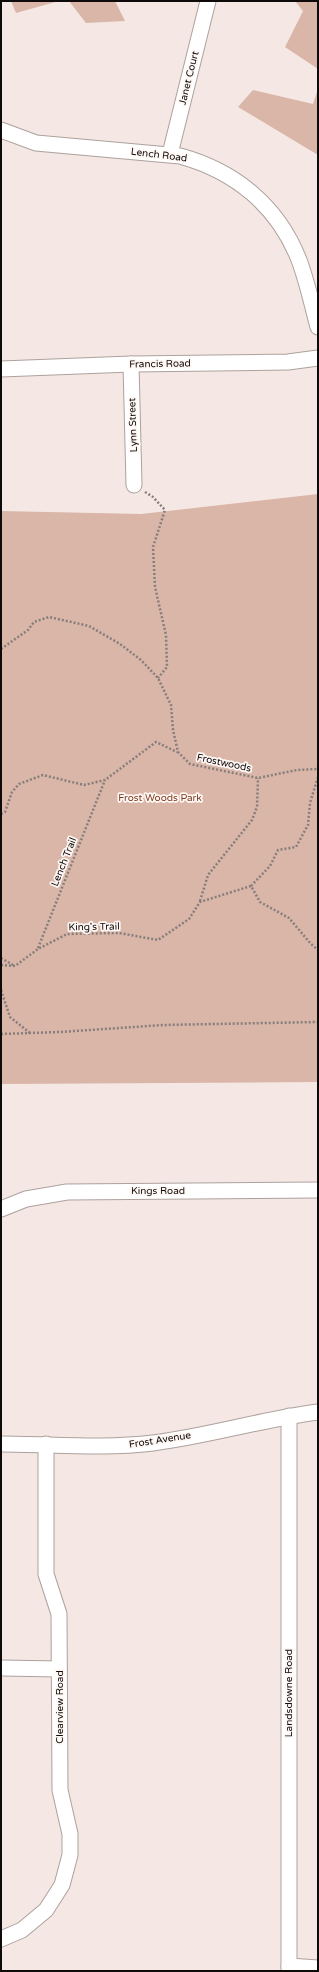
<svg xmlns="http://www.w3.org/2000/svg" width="319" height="1972" viewBox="0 0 319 1972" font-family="'Varela Round',sans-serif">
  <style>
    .green { fill: #d9b6a8 }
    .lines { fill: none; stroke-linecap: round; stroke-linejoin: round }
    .minor-casing { stroke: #ada19d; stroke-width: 17 }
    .path { stroke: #877e7b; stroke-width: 2.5; stroke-dasharray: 2 2; stroke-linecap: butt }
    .minor { stroke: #fff; stroke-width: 15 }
    .labels { text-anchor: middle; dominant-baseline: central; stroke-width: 3.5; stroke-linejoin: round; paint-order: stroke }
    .street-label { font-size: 10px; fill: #0e0a09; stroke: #fef7f4 }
    .park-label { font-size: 10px; fill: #7c391d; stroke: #fef7f4 }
  </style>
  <rect width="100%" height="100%" fill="#f5e8e4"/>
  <!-- green -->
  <g class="green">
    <polygon points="11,1 59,1 16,13"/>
    <polygon points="69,1 115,1 125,21 86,23"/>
    <polygon points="295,1 318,1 318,69 285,47 303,11"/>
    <polygon points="318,89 318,155 238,107 253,90 313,104"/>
    <polygon points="318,494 318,1082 1,1084 1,511 141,514"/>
  </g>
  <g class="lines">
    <!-- minor casing -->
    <g class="minor-casing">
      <g id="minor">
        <path d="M 1,130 L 36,143 L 180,156 C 235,171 278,206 299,260 C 307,281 312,305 318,327"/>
        <polyline points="170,154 208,1"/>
        <polyline points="131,364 134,485"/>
        <polyline points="1,369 131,364 288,362 318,358"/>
        <polyline points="1,1209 26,1199 67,1192 318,1190"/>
        <polyline points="289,1416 289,1971"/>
        <path d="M 1,1444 C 51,1444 103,1449 153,1443 C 208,1436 263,1419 318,1412"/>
        <polyline points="1,1668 59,1669"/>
        <polyline points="1,1939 22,1930 46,1910 62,1885 70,1855 70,1834 60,1790 59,1614 46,1574 46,1444"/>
        <polyline points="289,1966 318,1968"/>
      </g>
    </g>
    <!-- path -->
    <g class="path">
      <polyline points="145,492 153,497 165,510 153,547 155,587 166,635 167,667 158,678"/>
      <polyline points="1,649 28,630 34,622 49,617 89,626 120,644 141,660 158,678 171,705 173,730 178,752 190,764 258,778 297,770 318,769"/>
      <polyline points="1,814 5,812 12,792 19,784 43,775 84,785 105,780 156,742 177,752"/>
      <polyline points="251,886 270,866 278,850 296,847 308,825 310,803 318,777"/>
      <polyline points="200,901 208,875 252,820 257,807 258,778"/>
      <polyline points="38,948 105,780"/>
      <polyline points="1,958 13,965"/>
      <polyline points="1,965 15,966 38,949 67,934 119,933 158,940 189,919 200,902 251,886 260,902 289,918 311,944 318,950"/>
      <polyline points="1,990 10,1017 30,1033"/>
      <polyline points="1,1034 60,1032 163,1025 318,1022"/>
    </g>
    <!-- minor -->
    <use href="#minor" class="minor"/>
  </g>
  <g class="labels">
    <!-- street labels -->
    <g class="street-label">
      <text transform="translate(189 78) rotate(-76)">Janet Court</text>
      <text transform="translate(159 155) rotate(7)">Lench Road</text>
      <text transform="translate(160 364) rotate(-1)">Francis Road</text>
      <text transform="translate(133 425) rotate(-92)">Lynn Street</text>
      <text transform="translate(224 763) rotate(12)">Frostwoods</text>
      <text transform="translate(64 862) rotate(-68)">Lench Trail</text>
      <text transform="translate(94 927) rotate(-1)">King's Trail</text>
      <text x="158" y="1191">Kings Road</text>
      <text transform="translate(160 1440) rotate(-9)">Frost Avenue</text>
      <text transform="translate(289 1693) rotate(-90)">Landsdowne Road</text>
      <text transform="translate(60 1707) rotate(-90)">Clearview Road</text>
    </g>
    <!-- park labels -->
    <g class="park-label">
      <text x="160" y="798">Frost Woods Park</text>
    </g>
  </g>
  <!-- border -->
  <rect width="319" height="1972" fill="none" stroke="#0e0a09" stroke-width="4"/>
</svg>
